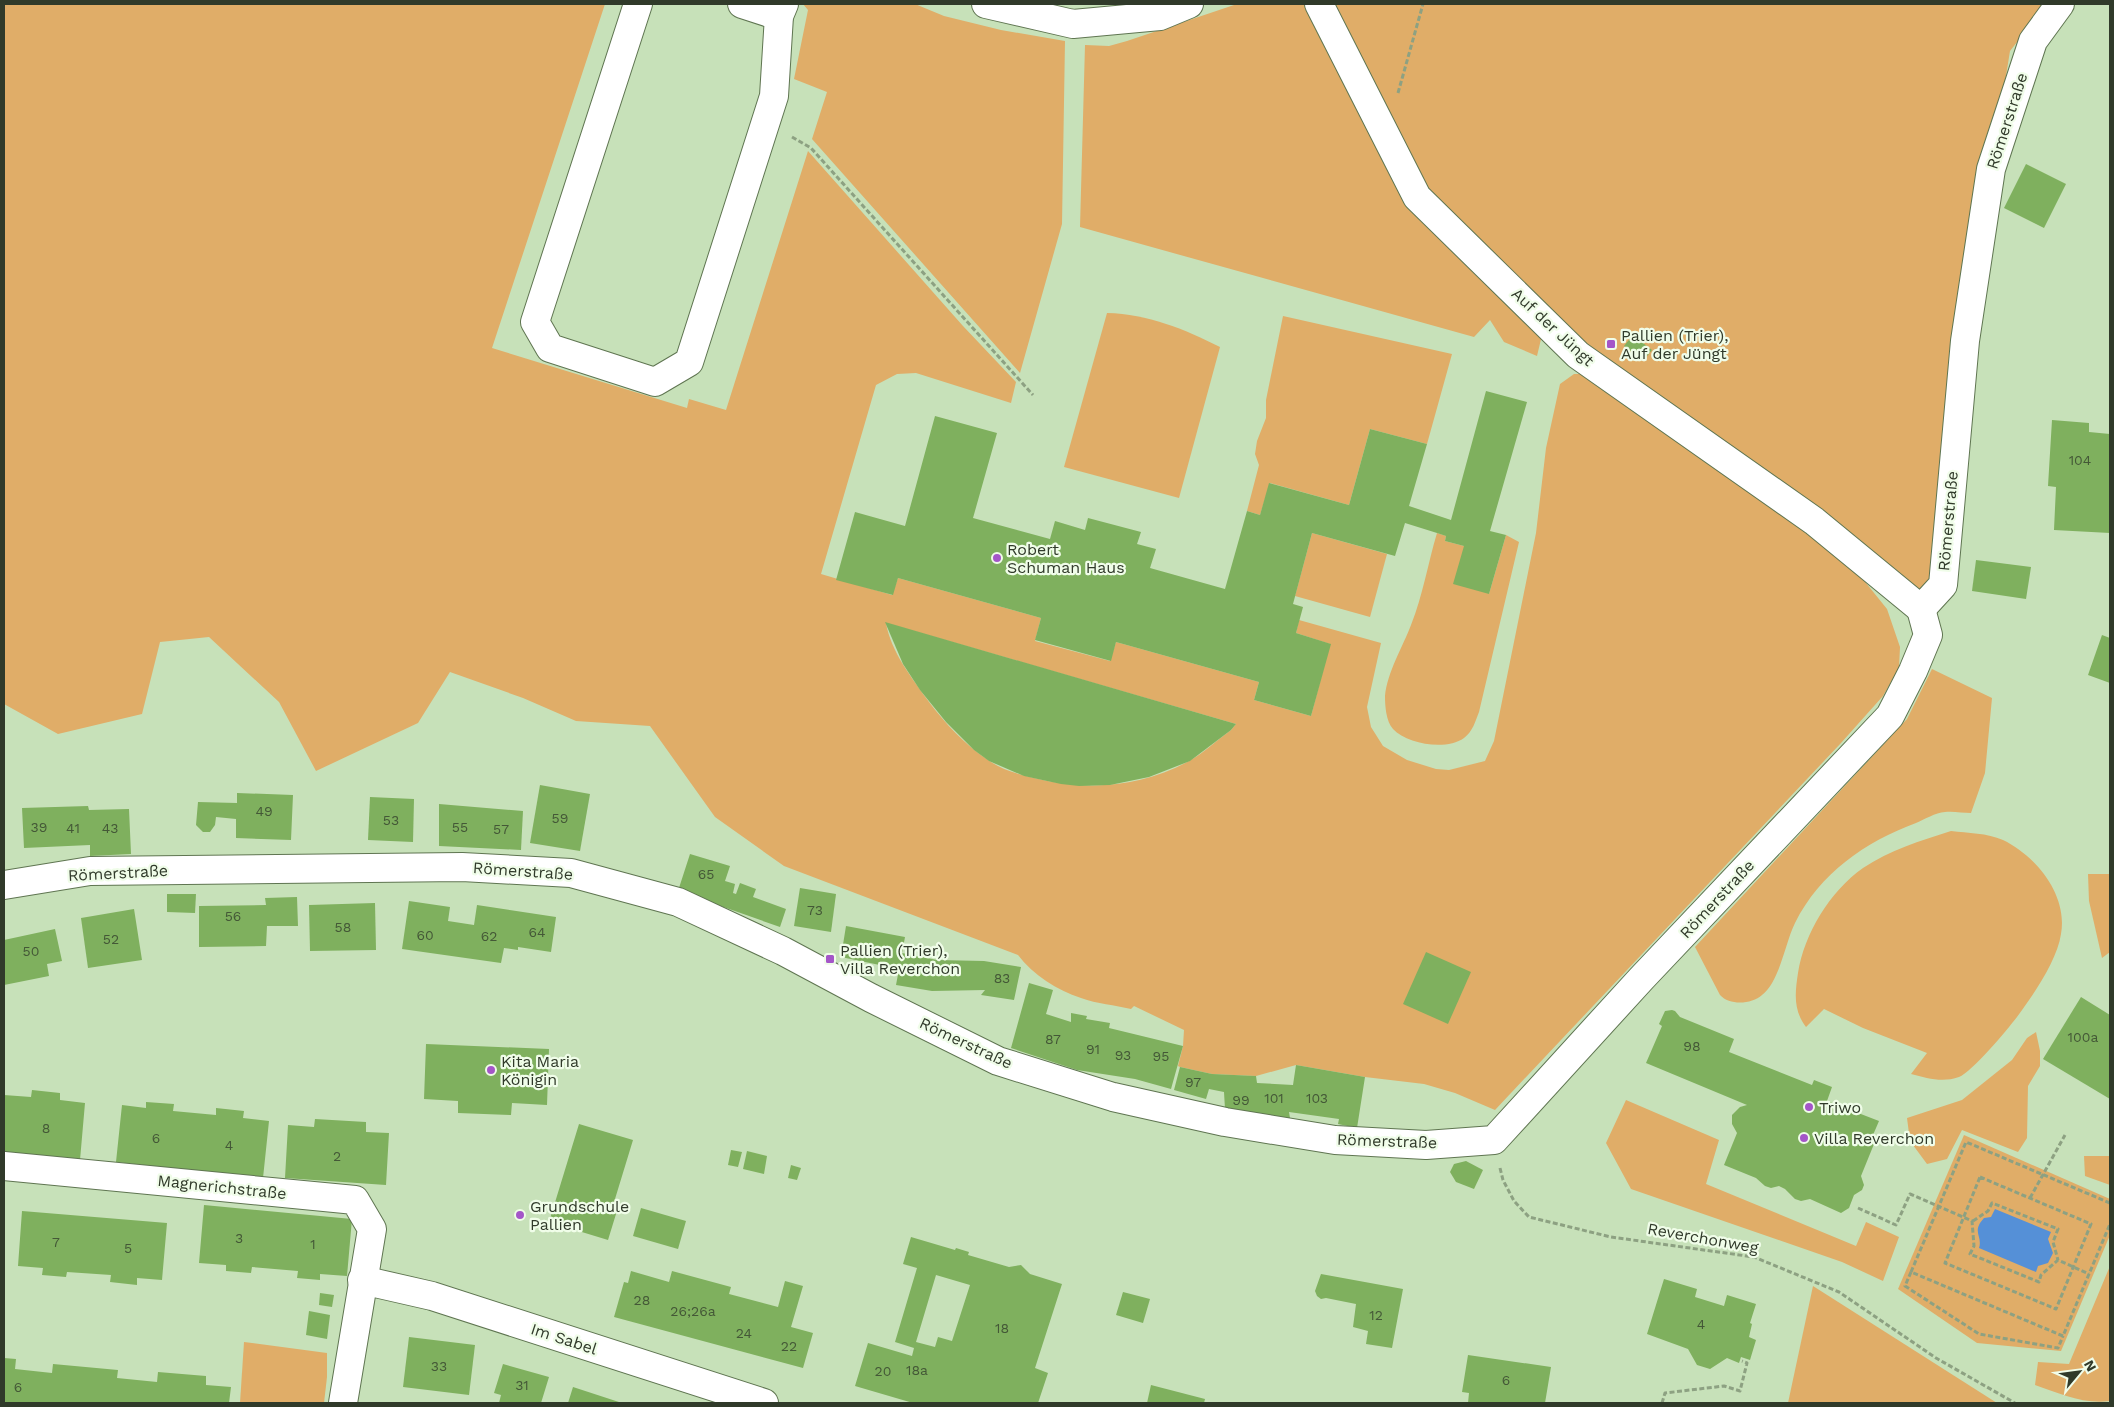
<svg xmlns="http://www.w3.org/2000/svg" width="2114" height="1407" viewBox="0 0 2114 1407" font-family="'Work Sans',sans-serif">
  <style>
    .green { fill: #e0ad68; fill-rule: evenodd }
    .water { fill: #5590d7 }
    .building { fill: #7fb05e; fill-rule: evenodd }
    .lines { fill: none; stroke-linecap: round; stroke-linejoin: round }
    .minor-casing { stroke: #5f7551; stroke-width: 30 }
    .path { stroke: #8da182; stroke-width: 3; stroke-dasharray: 5 2.5; stroke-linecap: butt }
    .minor { stroke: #fff; stroke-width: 28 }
    .poi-dot { fill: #a456c8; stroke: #f0fde9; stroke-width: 2 }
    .labels { text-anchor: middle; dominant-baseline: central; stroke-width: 4.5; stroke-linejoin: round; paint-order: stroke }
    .number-label { font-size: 14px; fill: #445837 }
    .street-label { font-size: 16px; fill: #303a2a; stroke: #f0fde9 }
    .poi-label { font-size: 16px; fill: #303a2a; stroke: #f0fde9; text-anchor: start }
  </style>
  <rect width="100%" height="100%" fill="#c7e1b9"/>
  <!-- green -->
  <g class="green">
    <path d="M 4,4 L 605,4 L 492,348 L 687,408 L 689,399 L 726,410 L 808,151 L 963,326 L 1016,382 L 1011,403 L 916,373 L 897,374 L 876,385 L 821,574 L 892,595 L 898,578 L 1041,618 L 1035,641 L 1110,661 L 1116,642 L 1259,682 L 1254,700 L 1311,716 L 1330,644 L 1296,633 L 1299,620 L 1381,643 L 1367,707 L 1371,727 L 1383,746 L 1407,760 L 1436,769 L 1449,770 L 1485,761 L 1494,741 L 1536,533 L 1546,448 L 1560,384 L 1574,374 L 1587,374 L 1824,542 L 1862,578 L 1887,609 L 1900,647 L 1899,668 L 1883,696 L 1841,743 L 1495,1110 L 1455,1093 L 1424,1084 L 1365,1077 L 1296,1065 L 1256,1076 L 1212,1074 L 1180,1067 L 1178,1066 L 1183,1046 L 1184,1030 L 1134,1006 L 1131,1009 C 1115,1005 1097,1004 1081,998 C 1057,990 1033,975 1018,955 L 784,866 L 715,817 L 650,726 L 576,721 L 523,698 L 450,672 L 418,723 L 316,771 L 279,702 L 209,637 L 160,642 L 142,714 L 58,734 L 4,704 ZM 886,623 L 1236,724 L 1231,730 C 1217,740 1204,753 1189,761 C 1140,788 1086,791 1034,778 C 1018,774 1002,770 988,760 C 965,745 945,723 929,702 C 912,678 891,652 886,623 Z"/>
    <polygon points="803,4 915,4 944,16 1001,30 1065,41 1062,224 1020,373 812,139 827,92 794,79 808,10"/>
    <polygon points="1237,4 1305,4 1408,203 1542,335 1537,356 1504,342 1490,320 1474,337 1080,227 1085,45 1109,46 1127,41"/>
    <polygon points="1319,4 2047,4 2010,51 1991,169 1943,585 1921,609 1578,355 1417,197"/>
    <path d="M 1107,313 C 1148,314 1184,329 1220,347 L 1179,498 L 1064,467 Z"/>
    <polygon points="1283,316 1452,354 1427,444 1370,429 1349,505 1270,483 1260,515 1247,511 1259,465 1255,454 1257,441 1266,418 1266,400"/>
    <polygon points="1312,533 1387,554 1370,617 1295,596"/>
    <path d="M 1437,533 L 1446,536 L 1445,541 L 1464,546 L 1489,594 L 1506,535 L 1519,542 L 1479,712 C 1475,722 1473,731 1464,738 C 1446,751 1407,744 1393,729 C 1386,721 1385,706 1385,696 C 1387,673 1403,646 1411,625 C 1423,595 1428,563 1437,533 Z"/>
    <path d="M 1932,669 L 1992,698 L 1985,773 L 1971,813 C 1963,813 1953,811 1945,812 C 1935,813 1925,819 1916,823 C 1865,842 1820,873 1795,923 C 1785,943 1780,981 1762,995 C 1752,1004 1730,1006 1720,995 L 1695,947 L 1907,719 Z"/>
    <path d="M 1951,831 C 1968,833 1987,833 2003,840 C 2036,856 2068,895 2061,934 C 2057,961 2033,995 2017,1017 C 2007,1030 1972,1072 1959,1077 C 1942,1083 1927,1078 1911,1074 L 1927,1053 L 1863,1028 L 1824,1009 L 1806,1027 C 1793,1010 1795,993 1798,973 C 1804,934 1830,891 1863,868 C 1890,850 1920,841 1951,831 Z"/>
    <polygon points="2088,874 2110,874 2110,952 2102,958 2089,901"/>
    <polygon points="2036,1032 2040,1051 2040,1066 2028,1086 2027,1138 2018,1152 1962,1130 1947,1159 1927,1164 1910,1141 1907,1118 1962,1100 2012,1060 2027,1038"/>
    <polygon points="1626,1100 1719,1140 1706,1184 1856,1246 1866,1222 1899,1237 1883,1281 1842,1262 1631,1189 1606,1143"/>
    <polygon points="1964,1135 2110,1199 2110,1235 2061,1351 1977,1343 1898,1289"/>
    <polygon points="2084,1156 2110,1156 2110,1185 2085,1176"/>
    <path d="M 2110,1266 L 2110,1401 C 2085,1405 2058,1393 2035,1385 L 2038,1362 L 2069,1364 Z"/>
    <polygon points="1813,1286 1997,1403 1788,1403"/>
    <polygon points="244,1342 327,1353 327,1377 324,1403 240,1403"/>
  </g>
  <!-- water -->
  <path class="water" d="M 1995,1209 L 2051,1232 L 2048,1239 L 2053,1253 L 2048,1263 L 2038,1266 L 2036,1272 L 1979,1248 C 1983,1236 1971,1232 1984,1218 L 1991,1217 Z"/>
  <!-- building -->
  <g class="building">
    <polygon points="2026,164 2066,184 2044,228 2004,208"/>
    <polygon points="1633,335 1652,350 1643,361 1624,346"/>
    <polygon points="1486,391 1527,402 1490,531 1506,535 1489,594 1453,584 1464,546 1445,541 1446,536 1437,533 1405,523 1395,556 1312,533 1293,604 1303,607 1296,633 1331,644 1311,716 1254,700 1259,682 1116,642 1111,661 1035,640 1041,618 898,578 893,595 836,580 855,512 905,526 935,416 997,433 973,518 1050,539 1055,521 1085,530 1088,518 1141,532 1137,544 1156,549 1150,568 1225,589 1247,511 1260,515 1269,483 1349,505 1370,429 1427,444 1409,506 1451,520"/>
    <polygon points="2052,420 2089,423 2089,432 2110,434 2110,533 2054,530 2056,487 2048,486"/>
    <polygon points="1976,560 2031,567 2026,599 1972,591"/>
    <polygon points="885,622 1236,724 1231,730 1190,761 1149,777 1110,785 1079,786 1061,784 1024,776 989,761 974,750 946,722 920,690 903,664"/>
    <polygon points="2102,635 2110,638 2110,683 2088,675"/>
    <polygon points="540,785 590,794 580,851 530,843"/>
    <polygon points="237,793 293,795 291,840 236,838 236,819 216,817 215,825 210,832 203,832 196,825 198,802 237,803"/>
    <polygon points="370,797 414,799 413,842 368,840"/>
    <polygon points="439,804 523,811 521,850 439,846"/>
    <polygon points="88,806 89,810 129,809 131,854 90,856 90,845 24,848 22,808"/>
    <polygon points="690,854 730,866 725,881 735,884 733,893 736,894 740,883 756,889 753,897 786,909 780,927 678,891"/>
    <polygon points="800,888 836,894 831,932 794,926"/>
    <polygon points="167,894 196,894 195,913 167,912"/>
    <polygon points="297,897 298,926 267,926 266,946 199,947 199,906 266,905 265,898"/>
    <polygon points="409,901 450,907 448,921 474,925 477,905 556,917 551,952 518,947 518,950 504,948 501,963 402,949"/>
    <polygon points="375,903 376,950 310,951 309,905"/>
    <polygon points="134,909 142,960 88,968 81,918"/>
    <polygon points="846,926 905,937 902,953 937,960 984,961 1021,967 1014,1000 981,995 985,990 932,991 896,985 899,969 841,957"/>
    <polygon points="55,929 62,961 47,964 49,976 4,985 4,940"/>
    <polygon points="1426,952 1471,972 1448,1024 1403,1004"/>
    <polygon points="1029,983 1053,990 1046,1014 1071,1022 1071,1013 1087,1016 1086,1019 1110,1023 1109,1028 1183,1046 1171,1089 1135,1079 1077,1070 1011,1048"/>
    <polygon points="2081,997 2110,1015 2110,1099 2043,1059"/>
    <polygon points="1672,1010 1675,1011 1680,1017 1734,1039 1729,1052 1812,1085 1814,1080 1832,1087 1827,1101 1879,1121 1870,1142 1874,1144 1861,1176 1864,1185 1862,1190 1854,1195 1849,1208 1841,1213 1810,1199 1801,1201 1795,1199 1785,1189 1779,1186 1771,1188 1765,1186 1756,1178 1724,1165 1737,1133 1732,1124 1732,1115 1740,1107 1747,1105 1646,1063 1662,1026 1659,1024 1665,1011"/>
    <polygon points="426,1044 549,1049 547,1105 512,1103 511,1115 458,1113 458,1101 424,1099"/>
    <polygon points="1296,1065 1365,1077 1357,1128 1338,1124 1339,1119 1289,1112 1290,1118 1255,1116 1225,1109 1224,1092 1209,1089 1206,1099 1174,1090 1180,1067 1212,1074 1256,1076 1257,1083 1293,1085"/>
    <polygon points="32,1090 60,1093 60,1100 85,1103 80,1160 4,1152 4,1095 31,1097"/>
    <polygon points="146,1102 174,1104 173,1111 216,1115 216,1108 244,1111 243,1118 269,1121 263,1178 116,1162 122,1105 146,1108"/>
    <polygon points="315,1119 366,1122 366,1132 389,1133 386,1185 285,1178 288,1125 314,1127"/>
    <polygon points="579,1124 633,1140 615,1199 620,1201 608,1240 549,1222"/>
    <polygon points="731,1150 742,1152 738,1167 728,1165"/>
    <polygon points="747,1151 767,1156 764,1174 743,1169"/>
    <polygon points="1466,1161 1483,1170 1474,1189 1456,1182 1450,1172 1454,1164"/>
    <polygon points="791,1165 801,1168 797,1180 788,1178"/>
    <polygon points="204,1205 352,1219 347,1276 320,1274 320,1280 297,1278 298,1271 252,1267 251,1273 226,1271 226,1265 199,1263"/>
    <polygon points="641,1208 686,1221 678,1249 633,1236"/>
    <polygon points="22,1211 167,1223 162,1280 137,1278 137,1285 110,1282 111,1275 67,1272 66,1277 42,1275 43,1268 18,1266"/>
    <path d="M 911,1237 L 955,1250 L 956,1248 L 969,1252 L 968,1255 L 1009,1267 L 1021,1265 L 1030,1274 L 1062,1284 L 1035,1368 L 1048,1373 L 1038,1403 L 913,1403 L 855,1386 L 868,1343 L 912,1356 L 914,1348 L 895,1342 L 917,1268 L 903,1264 ZM 936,1275 L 970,1285 L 952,1341 L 938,1337 L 935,1347 L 916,1342 Z"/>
    <polygon points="631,1271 669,1282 672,1271 731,1287 729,1294 778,1307 785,1281 803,1286 791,1327 813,1333 803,1368 614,1317 624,1282 628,1283"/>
    <polygon points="1321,1274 1403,1289 1392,1348 1366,1344 1368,1331 1353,1327 1356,1304 1326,1298 1321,1299 1317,1296 1315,1291"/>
    <polygon points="1664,1279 1697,1289 1695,1297 1724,1306 1727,1295 1756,1304 1750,1323 1752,1324 1749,1337 1756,1340 1750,1360 1741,1357 1739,1363 1727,1358 1710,1369 1697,1365 1688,1349 1647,1334"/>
    <polygon points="1123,1292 1150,1299 1143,1323 1116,1315"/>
    <polygon points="320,1293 334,1295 332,1307 319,1305"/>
    <polygon points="309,1311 330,1315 327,1339 306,1335"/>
    <polygon points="409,1337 475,1345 469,1395 403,1387"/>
    <polygon points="1468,1355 1551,1367 1545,1403 1468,1403 1469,1393 1462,1392"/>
    <polygon points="4,1358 16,1359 15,1369 52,1373 53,1364 118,1370 117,1378 157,1382 158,1372 206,1376 206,1385 231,1387 229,1403 4,1403"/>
    <polygon points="503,1364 549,1377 541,1403 499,1403 501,1395 494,1393"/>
    <polygon points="1151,1385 1205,1399 1204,1403 1147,1403"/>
    <polygon points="573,1387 622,1403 568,1403"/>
  </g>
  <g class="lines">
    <!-- minor casing -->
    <g class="minor-casing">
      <g id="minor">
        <polyline points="638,4 535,322 550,348 655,382 689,362 774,96 779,16 784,4"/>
        <polyline points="742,4 779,16"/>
        <polyline points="986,4 1073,24 1160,16 1189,4"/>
        <polyline points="1319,4 1417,197 1578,355 1814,521 1921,609"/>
        <polyline points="1921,609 1943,585 1965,341 1991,169 2033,41 2060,4"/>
        <polyline points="4,885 90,871 462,867 571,873 678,902 783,951 871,998 998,1061 1113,1097 1225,1122 1335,1140 1426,1145 1494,1140 1641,979 1890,716 1913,671 1928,635 1921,609"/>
        <polyline points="4,1166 355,1200 372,1229 343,1403"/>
        <polyline points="362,1280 432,1296 764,1403"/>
      </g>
    </g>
    <!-- path -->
    <g class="path">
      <polyline points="1398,93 1423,4"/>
      <polyline points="792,137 811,148 1033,395"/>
      <polyline points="1500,1168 1503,1180 1514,1201 1529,1217 1611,1237 1754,1257 1839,1292 1936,1358 2015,1403"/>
      <polygon points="1980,1177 2091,1224 2056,1309 1945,1263"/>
      <polyline points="2030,1198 2065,1135"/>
      <polyline points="2110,1203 1966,1142 1911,1272 2063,1336 2110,1224"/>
      <polyline points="1858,1208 1896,1225 1910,1194 1972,1221 1974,1246 1970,1254 2039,1282 2041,1275 2058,1260 2089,1274"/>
      <polyline points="1973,1221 1988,1211 1992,1203 2058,1229 2053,1242 2058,1260"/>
      <polyline points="1911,1272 1905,1286 1979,1334 2058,1348 2063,1336"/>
      <polyline points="1662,1403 1665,1393 1724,1386 1740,1391 1747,1363 1742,1361"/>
    </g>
    <!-- minor -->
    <use href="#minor" class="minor"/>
  </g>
  <!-- markers -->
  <g class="poi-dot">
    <rect x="1606" y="339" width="10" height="10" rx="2.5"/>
    <circle cx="997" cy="558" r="5"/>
    <rect x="825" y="954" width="10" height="10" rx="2.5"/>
    <circle cx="491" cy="1070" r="5"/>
    <circle cx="1809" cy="1107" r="5"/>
    <circle cx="1804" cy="1138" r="5"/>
    <circle cx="520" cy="1215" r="5"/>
  </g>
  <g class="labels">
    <!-- number labels -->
    <g class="number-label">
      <text x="2080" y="460">104</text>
      <text x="264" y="811">49</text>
      <text x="560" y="818">59</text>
      <text x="391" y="820">53</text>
      <text x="39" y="827">39</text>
      <text x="460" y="827">55</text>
      <text x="73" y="828">41</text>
      <text x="110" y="828">43</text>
      <text x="501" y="829">57</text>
      <text x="706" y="874">65</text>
      <text x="815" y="910">73</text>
      <text x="233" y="916">56</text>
      <text x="343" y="927">58</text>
      <text x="537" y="932">64</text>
      <text x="425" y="935">60</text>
      <text x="489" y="936">62</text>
      <text x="111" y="939">52</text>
      <text x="31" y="951">50</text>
      <text x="1002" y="978">83</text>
      <text x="2083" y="1037">100a</text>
      <text x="1053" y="1039">87</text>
      <text x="1692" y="1046">98</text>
      <text x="1093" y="1049">91</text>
      <text x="1123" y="1055">93</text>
      <text x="1161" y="1056">95</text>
      <text x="1193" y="1082">97</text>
      <text x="1274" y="1098">101</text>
      <text x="1317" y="1098">103</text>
      <text x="1241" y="1100">99</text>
      <text x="46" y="1128">8</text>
      <text x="156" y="1138">6</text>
      <text x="229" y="1145">4</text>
      <text x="337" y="1156">2</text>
      <text x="239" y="1238">3</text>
      <text x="56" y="1242">7</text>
      <text x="313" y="1244">1</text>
      <text x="128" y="1248">5</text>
      <text x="642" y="1300">28</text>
      <text x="693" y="1311">26;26a</text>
      <text x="1376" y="1315">12</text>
      <text x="1701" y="1324">4</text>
      <text x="1002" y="1328">18</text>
      <text x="744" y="1333">24</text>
      <text x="789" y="1346">22</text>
      <text x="439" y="1366">33</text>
      <text x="917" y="1370">18a</text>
      <text x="883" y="1371">20</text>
      <text x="1506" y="1380">6</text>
      <text x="522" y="1385">31</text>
      <text x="18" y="1387">6</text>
    </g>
    <!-- street labels -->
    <g class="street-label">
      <text transform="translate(2007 121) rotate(-72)">Römerstraße</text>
      <text transform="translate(1553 327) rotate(43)">Auf der Jüngt</text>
      <text transform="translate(1948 521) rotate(-85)">Römerstraße</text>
      <text transform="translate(523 871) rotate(4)">Römerstraße</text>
      <text transform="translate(118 873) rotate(-3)">Römerstraße</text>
      <text transform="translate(1717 899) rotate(-47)">Römerstraße</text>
      <text transform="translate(966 1043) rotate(25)">Römerstraße</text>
      <text transform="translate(1387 1141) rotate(2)">Römerstraße</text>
      <text transform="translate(222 1187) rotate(6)">Magnerichstraße</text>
      <text transform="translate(1703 1238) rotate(10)">Reverchonweg</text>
      <text transform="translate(564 1339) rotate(18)">Im Sabel</text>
    </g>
    <!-- poi labels -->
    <g class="poi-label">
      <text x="1621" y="335">Pallien (Trier),<tspan x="1621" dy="18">Auf der Jüngt</tspan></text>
      <text x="1007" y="549">Robert<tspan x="1007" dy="18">Schuman Haus</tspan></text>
      <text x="840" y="950">Pallien (Trier),<tspan x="840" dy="18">Villa Reverchon</tspan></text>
      <text x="501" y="1061">Kita Maria<tspan x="501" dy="18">Königin</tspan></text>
      <text x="1819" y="1107">Triwo</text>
      <text x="1814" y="1138">Villa Reverchon</text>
      <text x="530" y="1206">Grundschule<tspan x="530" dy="18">Pallien</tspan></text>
    </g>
  </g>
  <!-- border -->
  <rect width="2114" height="1407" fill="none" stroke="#303a2a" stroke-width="10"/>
  <!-- north arrow -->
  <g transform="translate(2079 1372) rotate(61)" stroke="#f0fde9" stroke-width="4" paint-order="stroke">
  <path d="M0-4L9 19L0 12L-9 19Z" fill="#303a2a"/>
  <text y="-8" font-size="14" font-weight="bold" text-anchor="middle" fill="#303a2a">N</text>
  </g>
</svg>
